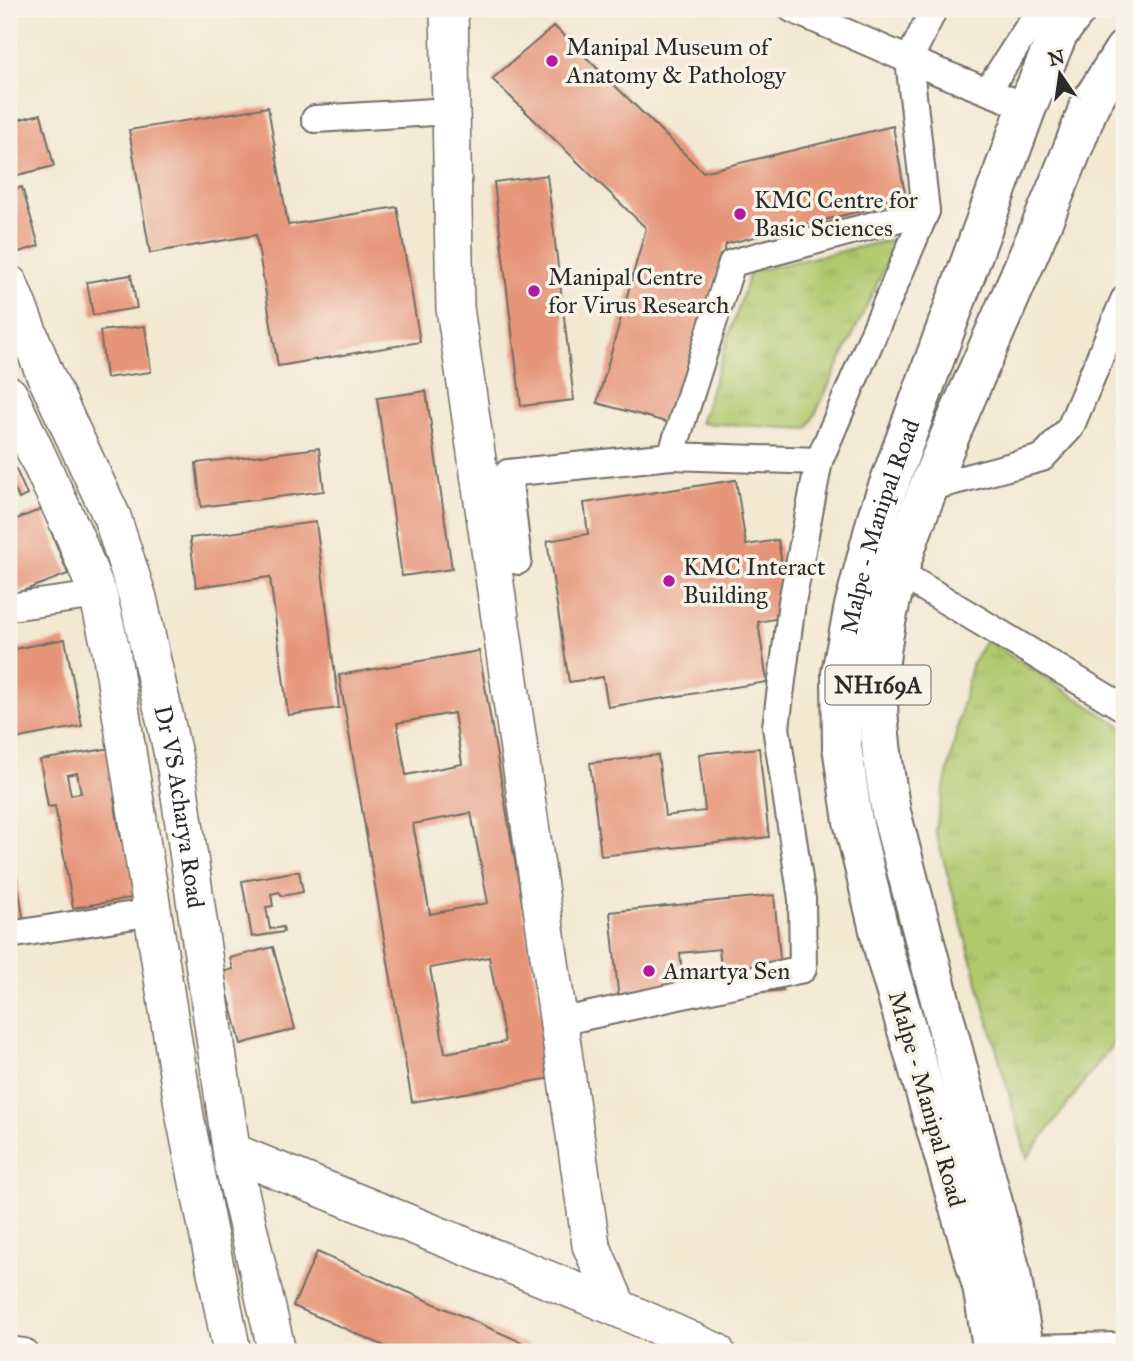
<svg xmlns="http://www.w3.org/2000/svg" width="1133" height="1361" viewBox="0 0 1133 1361" font-family="'IM FELL Great Primer',serif">
  <style>
    .park { fill: url(#park-tufts); stroke: #6e7a4c; stroke-width: 2 }
    .building { fill: #e69579; fill-rule: evenodd }
    .lines { fill: none; stroke-linecap: round; stroke-linejoin: round }
    .lane-casing { stroke: #716d65; stroke-width: 16 }
    .street-casing { stroke: #716d65; stroke-width: 30 }
    .secondary-casing { stroke: #716d65; stroke-width: 40 }
    .highway-casing { stroke: #716d65; stroke-width: 42 }
    .lane { stroke: #fff; stroke-width: 12 }
    .street { stroke: #fff; stroke-width: 26 }
    .secondary { stroke: #fff; stroke-width: 37 }
    .highway { stroke: #fff; stroke-width: 38 }
    .poi-dot { fill: #b5179e; stroke: #f7f3e8; stroke-width: 2.5 }
    .labels { text-anchor: middle; dominant-baseline: central; stroke-width: 7; stroke-linejoin: round; paint-order: stroke }
    .shield { fill: #f7f3e8; stroke: #686764; stroke-width: 2 }
    .shield-label { font-size: 23px; font-weight: bold; fill: #2b2b2b }
    .poi-label { font-size: 24px; fill: #2b2b2b; stroke: #f7f3e8; text-anchor: start }
    .street-label { font-size: 24px; fill: #2b2b2b; stroke: #f7f3e8 }
  </style>
  <defs>
    <pattern id="park-tufts" width="24" height="20" patternUnits="userSpaceOnUse" patternTransform="scale(1.75)"><rect width="24" height="20" fill="#b1c86d"/><path d="M3 7l-1-3M5 7V3M7 7l1-3M15 17l-1-3M17 17v-4M19 17l1-3" fill="none" stroke="#98ac5f"/></pattern>
  </defs>
  <rect width="100%" height="100%" fill="#f7f3e8"/>
  <filter id="ink" filterUnits="userSpaceOnUse"><feTurbulence type="fractalNoise" baseFrequency=".0143" numOctaves="2"/><feDisplacementMap in="SourceGraphic" scale="14" xChannelSelector="R" yChannelSelector="G"/><feConvolveMatrix kernelMatrix="1 2 1 2 8 2 1 2 1" color-interpolation-filters="sRGB"/></filter>
  <filter id="wash" filterUnits="userSpaceOnUse"><feTurbulence type="fractalNoise" baseFrequency=".00686" numOctaves="4" result="noise"/><feDisplacementMap in="SourceGraphic" scale="28" xChannelSelector="R" yChannelSelector="G"/><feGaussianBlur stdDeviation="1.57" result="paint"/><feColorMatrix in="noise" values="0 0 0 0 0 0 0 0 0 0 0 0 0 0 0 0 0 1.4 0 .05"/><feComposite in="paint" operator="in"/></filter>
  <g filter="url(#wash)">
    <rect width="100%" height="100%" fill="#f3e8d2"/>
    <!-- park -->
    <g class="park">
      <polygon points="899,238 808,429 700,423 750,272"/>
      <polygon points="986,640 1124,728 1124,1029 1027,1158 935,830 971,665"/>
    </g>
    <g id="blocks">
      <!-- building -->
      <g class="building">
        <polygon points="554,26 703,172 893,126 906,200 726,244 670,423 597,403 646,228 492,79"/>
        <polygon points="268,107 288,225 397,207 420,342 278,366 256,235 150,253 129,130"/>
        <polygon points="41,114 54,166 14,176 9,155 9,122"/>
        <polygon points="547,175 574,400 521,406 494,182"/>
        <polygon points="22,187 39,246 9,255 9,191"/>
        <polygon points="131,275 137,308 93,315 87,282"/>
        <polygon points="145,326 151,372 106,378 100,331"/>
        <polygon points="426,391 452,569 402,576 377,398"/>
        <polygon points="319,448 324,491 201,507 196,463"/>
        <polygon points="9,453 27,495 19,499 15,489 9,492"/>
        <polygon points="736,480 746,545 778,540 790,616 758,622 767,682 608,707 603,677 569,682 547,541 588,534 584,503"/>
        <polygon points="42,509 68,574 9,596 9,522"/>
        <polygon points="316,522 339,708 288,715 270,577 196,587 190,538"/>
        <polygon points="65,639 82,726 9,740 9,650"/>
        <path d="M 479,651 L 552,1078 L 412,1102 L 339,675 ZM 454,713 L 462,764 L 406,775 L 397,723 ZM 471,813 L 488,903 L 430,914 L 413,824 ZM 489,957 L 505,1042 L 445,1053 L 430,968 Z"/>
        <path d="M 112,748 L 120,797 L 114,798 L 121,841 L 127,839 L 137,897 L 73,908 L 55,806 L 48,807 L 40,760 ZM 77,773 L 81,793 L 71,795 L 67,775 Z"/>
        <polygon points="759,748 769,837 601,856 590,763 658,755 665,816 705,811 699,754"/>
        <polygon points="13,853 24,923 9,926 9,854"/>
        <polygon points="299,871 303,892 282,896 279,892 271,894 273,906 266,907 270,929 283,927 284,932 252,937 242,881"/>
        <polygon points="774,895 783,990 724,996 719,949 680,953 685,1005 620,1011 610,912"/>
        <polygon points="273,947 295,1029 241,1044 222,972 233,969 230,958"/>
        <polygon points="317,1252 544,1352 398,1352 293,1306"/>
      </g>
    </g>
  </g>
  <g filter="url(#ink)">
    <use href="#blocks" fill-opacity="0" stroke="#716d65" stroke-width="2"/>
    <g class="lines">
      <!-- lane casing -->
      <g class="lane-casing">
        <polyline id="lane" points="1028,1341 1124,1339"/>
      </g>
      <!-- street casing -->
      <g class="street-casing">
        <g id="street">
          <polyline points="792,9 909,60 1027,107"/>
          <polyline points="988,90 1040,9"/>
          <polyline points="315,119 451,111"/>
          <polyline points="671,456 819,461 926,211"/>
          <polyline points="928,488 1042,458 1070,428 1124,300"/>
          <polyline points="518,561 508,473 671,456 732,263 926,211 909,60 934,9"/>
          <polyline points="898,572 1124,708"/>
          <polyline points="9,607 98,595"/>
          <polyline points="9,935 153,912"/>
          <polyline points="559,1022 803,969 802,899 776,727 792,602 819,461"/>
          <polyline points="9,1350 24,1352"/>
        </g>
      </g>
      <!-- secondary casing -->
      <g class="secondary-casing">
        <g id="secondary">
          <polyline points="449,9 455,308 591,1245 618,1308"/>
          <path id="s1" d="M 9,284 L 44,372 L 112,517 L 138,598 L 176,768 L 233,1162 L 277,1352"/>
          <polyline points="9,395 75,537 98,595 111,650 185,1117 232,1352"/>
          <polyline points="232,1152 618,1308 716,1352"/>
        </g>
      </g>
      <!-- highway casing -->
      <g class="highway-casing">
        <g id="highway">
          <path id="s2" d="M 993,1352 L 982,1286 L 885,955 L 853,821 L 842,746 L 841,673 L 854,606 L 878,514 L 1027,107 L 1058,34 L 1077,9"/>
          <path d="M 1025,1352 L 1010,1268 L 891,812 C 884,770 877,728 878,685 C 883,589 923,499 960,412 C 1004,310 1051,208 1090,104 L 1124,50"/>
        </g>
      </g>
      <!-- lane -->
      <use href="#lane" class="lane"/>
      <!-- street -->
      <use href="#street" class="street"/>
      <!-- secondary -->
      <use href="#secondary" class="secondary"/>
      <!-- highway -->
      <use href="#highway" class="highway"/>
    </g>
  </g>
  <!-- markers -->
  <g class="poi-dot">
    <circle cx="552" cy="61" r="7"/>
    <circle cx="740" cy="214" r="7"/>
    <circle cx="534" cy="291" r="7"/>
    <circle cx="669" cy="581" r="7"/>
    <circle cx="649" cy="971" r="7"/>
  </g>
  <g class="labels">
    <!-- shield labels -->
    <rect class="shield" x="825.5" y="665.5" width="105" height="39" rx="5"/>
    <g class="shield-label">
      <text x="878" y="685">NH169A</text>
    </g>
    <!-- poi labels -->
    <g class="poi-label">
      <text x="566" y="47">Manipal Museum of<tspan x="566" dy="28">Anatomy &amp; Pathology</tspan></text>
      <text x="754" y="200">KMC Centre for<tspan x="754" dy="28">Basic Sciences</tspan></text>
      <text x="548" y="277">Manipal Centre<tspan x="548" dy="28">for Virus Research</tspan></text>
      <text x="683" y="567">KMC Interact<tspan x="683" dy="28">Building</tspan></text>
      <text x="663" y="971">Amartya Sen</text>
    </g>
    <!-- street labels -->
    <g class="street-label">
      <text stroke="none"><textPath href="#s2" startOffset="850">Malpe - Manipal Road</textPath></text>
      <text stroke="none"><textPath href="#s1" startOffset="553">Dr VS Acharya Road</textPath></text>
      <text transform="translate(927 1099) rotate(74)">Malpe - Manipal Road</text>
    </g>
  </g>
  <!-- margin -->
  <rect width="1133" height="1361" fill="none" stroke="#f7f3e8" stroke-width="35"/>
  <!-- north arrow -->
  <g transform="translate(1060 74) rotate(347)" stroke="#f7f3e8" stroke-width="5" paint-order="stroke">
  <path d="M0-5L12 26L0 18L-12 26Z" fill="#2b2b2b"/>
  <text y="-10" font-size="19" font-weight="bold" text-anchor="middle" fill="#2b2b2b">N</text>
  </g>
</svg>
